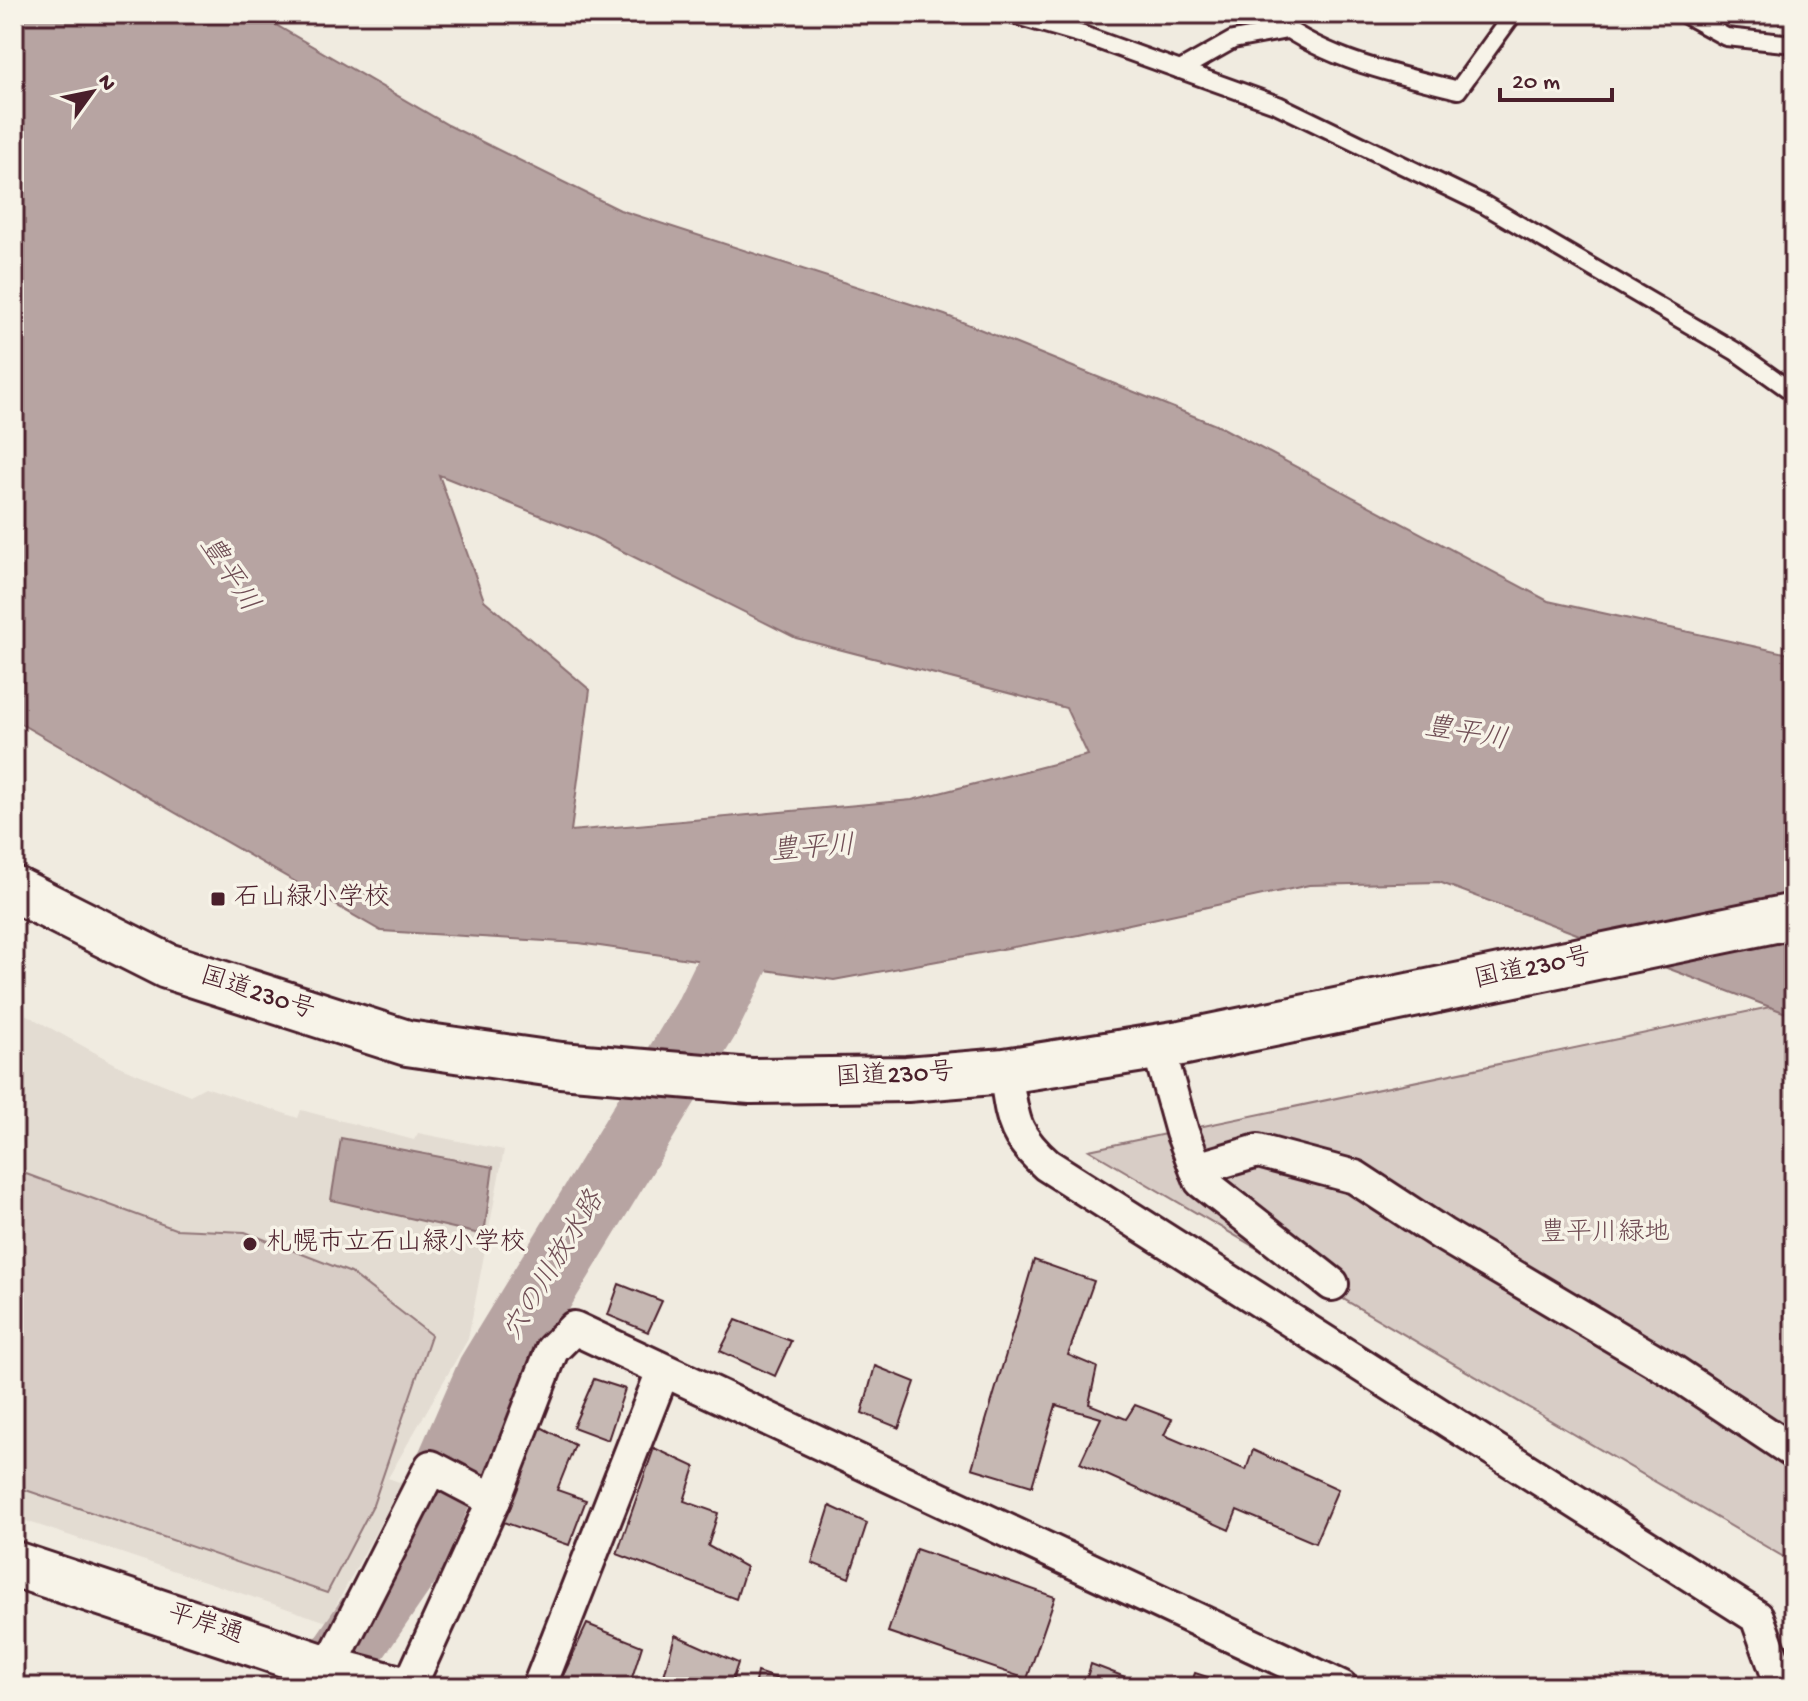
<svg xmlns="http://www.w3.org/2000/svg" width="1808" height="1701" viewBox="0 0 1808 1701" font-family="'Gochi Hand','Klee One',sans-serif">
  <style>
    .built { fill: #e3dcd2 }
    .green { fill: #d8cdc6; stroke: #917678; stroke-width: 2 }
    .water { fill: #b7a4a2; stroke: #8b6f72; stroke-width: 2; fill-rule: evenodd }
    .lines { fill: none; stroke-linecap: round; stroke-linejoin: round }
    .river { stroke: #b7a4a2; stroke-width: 68 }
    .building { fill: #c6b8b3; stroke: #4a1f2b; stroke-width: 2 }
    .lane-casing { stroke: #4a1f2b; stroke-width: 22 }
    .street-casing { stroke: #4a1f2b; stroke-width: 38 }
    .secondary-casing { stroke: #4a1f2b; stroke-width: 50 }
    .highway-casing { stroke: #4a1f2b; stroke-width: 50 }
    .lane { stroke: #f7f3e8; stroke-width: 16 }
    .street { stroke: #f7f3e8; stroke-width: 32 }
    .secondary { stroke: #f7f3e8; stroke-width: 44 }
    .highway { stroke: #f7f3e8; stroke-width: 44 }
    .poi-dot { fill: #4a1f2b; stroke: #f7f3e8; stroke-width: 3 }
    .labels { text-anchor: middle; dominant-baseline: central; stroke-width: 7; stroke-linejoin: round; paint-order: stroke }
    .poi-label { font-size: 26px; fill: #4a1f2b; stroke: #f7f3e8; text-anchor: start }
    .street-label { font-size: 26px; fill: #4a1f2b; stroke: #f7f3e8 }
    .park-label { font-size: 26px; fill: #6e4a52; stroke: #f7f3e8 }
    .water-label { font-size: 28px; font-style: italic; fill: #704e55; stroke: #f7f3e8 }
  </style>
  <rect width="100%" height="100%" fill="#f0ebe0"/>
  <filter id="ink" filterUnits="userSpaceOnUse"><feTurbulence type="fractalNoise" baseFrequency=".0125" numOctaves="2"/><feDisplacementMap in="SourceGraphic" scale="16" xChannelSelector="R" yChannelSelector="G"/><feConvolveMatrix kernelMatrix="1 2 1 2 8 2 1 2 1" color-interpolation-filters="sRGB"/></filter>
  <g filter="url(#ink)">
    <!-- built -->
    <polygon class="built" points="14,1008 121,1067 190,1095 205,1087 298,1118 301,1110 414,1140 418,1133 504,1150 468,1339 388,1478 402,1483 327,1622 14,1517"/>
    <!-- green -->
    <g class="green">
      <polygon points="1794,1002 1794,1563 1089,1150"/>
      <polygon points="18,1171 175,1229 245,1232 351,1273 431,1335 373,1505 327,1593 14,1486 14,1182"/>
    </g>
    <!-- water -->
    <g class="water">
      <path d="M 14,14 L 257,14 L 448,125 L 620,210 L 945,315 L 1223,428 L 1548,601 L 1794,655 L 1794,1016 L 1439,882 L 1309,885 L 1079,935 L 834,980 L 579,943 L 381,931 L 14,720 ZM 439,475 L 592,536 L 796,638 L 1066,708 L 1088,755 L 912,800 L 571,831 L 590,690 L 484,600 Z"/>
      <polygon points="341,1138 493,1167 484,1235 331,1200"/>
    </g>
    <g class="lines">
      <!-- river -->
      <polyline class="river" points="323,1686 408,1562 490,1374 706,1019 774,880"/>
    </g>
    <!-- building -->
    <g class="building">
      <polygon points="1794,160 1794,208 1787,207"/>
      <polygon points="1034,1260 1094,1281 1068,1355 1097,1367 1089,1404 1126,1419 1135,1405 1172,1419 1164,1435 1246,1470 1253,1450 1338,1489 1315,1543 1237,1510 1229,1530 1080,1463 1101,1418 1056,1405 1032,1486 972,1468"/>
      <polygon points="619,1284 662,1301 648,1332 608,1315"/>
      <polygon points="736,1320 791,1341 775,1376 720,1351"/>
      <polygon points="875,1366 915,1382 899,1428 862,1413"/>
      <polygon points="594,1379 625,1389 608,1440 573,1427"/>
      <polygon points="537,1425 575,1445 557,1490 586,1500 569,1545 503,1522"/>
      <polygon points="654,1448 695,1467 684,1501 718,1513 708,1546 746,1567 736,1599 617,1554"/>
      <polygon points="830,1506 867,1523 849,1578 812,1563"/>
      <polygon points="916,1549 1055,1597 1027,1679 888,1632"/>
      <polygon points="587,1624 642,1646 629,1687 580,1687 561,1680"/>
      <polygon points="675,1635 738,1663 730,1687 661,1687"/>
      <polygon points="1091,1664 1151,1687 1084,1687"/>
      <polygon points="757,1672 802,1687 754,1687"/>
      <polygon points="1195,1673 1238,1687 1190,1687"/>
    </g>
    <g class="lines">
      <!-- lane casing -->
      <g class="lane-casing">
        <g id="lane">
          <polyline points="1010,14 1083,35 1278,105 1485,205 1735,351 1794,393"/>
          <path d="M 1267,14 C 1321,59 1391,73 1458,90 L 1513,14"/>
          <polyline points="1684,14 1726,37 1794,44"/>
          <polyline points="1180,70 1233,40 1287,30"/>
        </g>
      </g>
      <!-- street casing -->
      <g class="street-casing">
        <g id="street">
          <polyline points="1158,1046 1182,1132 1201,1181 1332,1284"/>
          <path d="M 1005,1071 C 1013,1117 1010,1132 1047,1165 L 1757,1617 L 1777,1672 L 1776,1687"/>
          <polyline points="1196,1169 1258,1151 1355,1177 1442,1234 1671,1370 1794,1452"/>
          <polyline points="329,1668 431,1467 494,1500"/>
          <polyline points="409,1687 494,1500 552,1350 574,1328 1341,1687"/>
          <polyline points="539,1687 663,1371"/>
        </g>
      </g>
      <!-- secondary casing -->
      <g class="secondary-casing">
        <polyline id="secondary" points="14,1564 342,1673 395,1687"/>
      </g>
      <!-- highway casing -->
      <g class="highway-casing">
        <polyline id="highway" points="14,889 167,966 407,1043 561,1065 751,1081 907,1079 1005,1071 1181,1043 1794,916"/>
      </g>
      <!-- lane -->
      <use href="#lane" class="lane"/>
      <!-- street -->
      <use href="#street" class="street"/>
      <!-- secondary -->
      <use href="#secondary" class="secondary"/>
      <!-- highway -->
      <use href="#highway" class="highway"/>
    </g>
  </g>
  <!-- markers -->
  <g class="poi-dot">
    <rect x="210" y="891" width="16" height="16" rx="4"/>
    <circle cx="250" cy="1244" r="8"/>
  </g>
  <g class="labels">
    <!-- poi labels -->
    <g class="poi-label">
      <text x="234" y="899">石山緑小学校</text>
      <text x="266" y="1244">札幌市立石山緑小学校</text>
    </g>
    <!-- street labels -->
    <g class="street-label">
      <text transform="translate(1533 970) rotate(-12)">国道230号</text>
      <text transform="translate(257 995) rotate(18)">国道230号</text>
      <text transform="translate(895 1077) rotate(-3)">国道230号</text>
      <text transform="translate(205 1626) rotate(18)">平岸通</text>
    </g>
    <!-- park labels -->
    <g class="park-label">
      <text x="1605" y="1234">豊平川緑地</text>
    </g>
    <!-- water labels -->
    <g class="water-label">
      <text transform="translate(228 575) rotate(57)">豊平川</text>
      <text transform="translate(1466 735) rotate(10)">豊平川</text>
      <text transform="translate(813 850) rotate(-4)">豊平川</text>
      <text transform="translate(555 1267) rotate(-59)">穴の川放水路</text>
    </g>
  </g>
  <!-- margin -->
  <rect width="1808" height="1701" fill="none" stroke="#f7f3e8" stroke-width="48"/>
  <rect x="24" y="24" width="1760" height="1653" fill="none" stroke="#4a1f2b" stroke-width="3" filter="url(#ink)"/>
  <!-- north arrow -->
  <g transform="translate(92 92) rotate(57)" stroke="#f7f3e8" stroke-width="6" paint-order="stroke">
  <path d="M0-6L14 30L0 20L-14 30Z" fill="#4a1f2b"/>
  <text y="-12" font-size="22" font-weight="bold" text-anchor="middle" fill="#4a1f2b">N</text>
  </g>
  <!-- scale -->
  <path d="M1500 88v12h112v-12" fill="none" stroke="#4a1f2b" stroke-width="4"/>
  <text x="1512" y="88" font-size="24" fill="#4a1f2b" stroke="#f7f3e8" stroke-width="6" paint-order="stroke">20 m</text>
</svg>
